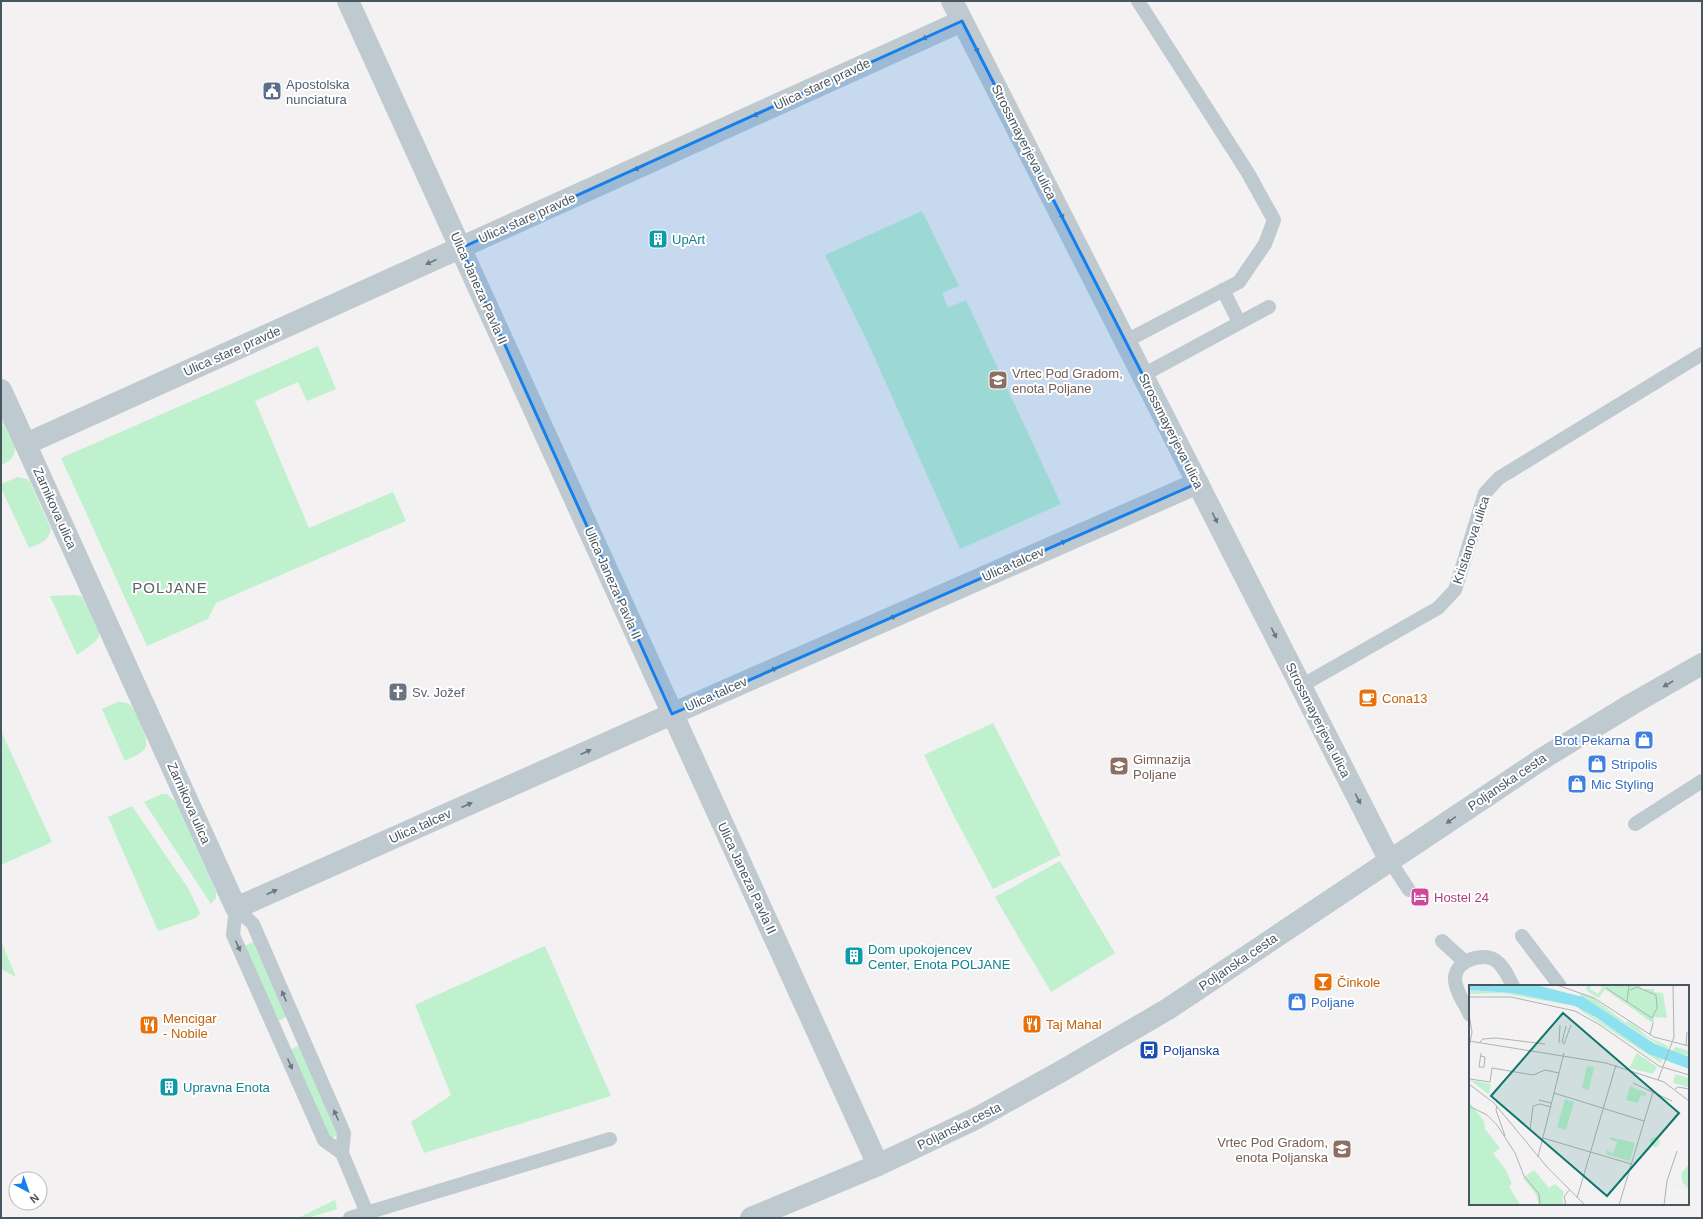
<svg xmlns="http://www.w3.org/2000/svg" width="1703" height="1219" viewBox="0 0 1703 1219" font-family="Arial,sans-serif">
  <style>
    .green { fill: #bff1cf }
    .lines { fill: none; stroke-linecap: round; stroke-linejoin: round }
    .service { stroke: #bfc9d0; stroke-width: 14 }
    .minor { stroke: #bfc9d0; stroke-width: 22 }
    .oneway { fill: #6c7881 }
    .marked { fill: #157fea; fill-opacity: 0.2; stroke: #157fea; stroke-width: 3; stroke-linejoin: round }
    .labels { text-anchor: middle; dominant-baseline: central; stroke-width: 4; stroke-linejoin: round; paint-order: stroke }
    .service-label { font-size: 13px; fill: #4e5e75; stroke: #fff; text-anchor: start }
    .street-label { font-size: 13px; fill: #48565f; stroke: #fff }
    .culture-label { font-size: 13px; fill: #0d838f; stroke: #fff; text-anchor: start }
    .education-label { font-size: 13px; fill: #785e54; stroke: #fff; text-anchor: start }
    .worship-label { font-size: 13px; fill: #5b616d; stroke: #fff; text-anchor: start }
    .food-label { font-size: 13px; fill: #c56008; stroke: #fff; text-anchor: start }
    .shop-label { font-size: 13px; fill: #366cbe; stroke: #fff; text-anchor: start }
    .hotel-label { font-size: 13px; fill: #b23c85; stroke: #fff; text-anchor: start }
    .transit-label { font-size: 13px; fill: #164399; stroke: #fff; text-anchor: start }
    .quarter-label { font-size: 15px; letter-spacing: 1px; fill: #5d6266; stroke: #fff }
    .inset-road { fill: none; stroke: #afb3b7; stroke-width: 1 }
    .view { fill: #0f766e; fill-opacity: 0.15; stroke: #0f766e; stroke-width: 2 }
    .inset-edge { fill: none; stroke: #48565f; stroke-width: 2 }
  </style>
  <rect width="100%" height="100%" fill="#f3f1f1"/>
  <!-- green -->
  <g class="green">
    <polygon points="922,211 959,286 942,293 948,308 966,300 1061,504 960,549 868,343 825,255"/>
    <polygon points="318,346 336,389 307,401 298,382 255,401 309,528 393,492 406,521 216,603 208,619 147,646 61,458"/>
    <path d="M 1,417 L 15,447 C 15,458 10,461 1,465 Z"/>
    <path d="M 18,477 L 27,479 L 30,482 L 51,529 C 49,541 39,544 29,548 L 1,488 L 1,484 Z"/>
    <polygon points="74,595 81,596 84,600 99,632 99,637 94,643 77,655 50,596"/>
    <path d="M 118,702 C 122,702 126,702 130,705 C 136,709 149,740 146,747 C 142,754 132,757 125,761 L 102,709 Z"/>
    <polygon points="993,723 1061,855 993,889 954,816 924,755"/>
    <polygon points="1,731 52,842 1,865"/>
    <polygon points="162,794 167,794 176,802 216,891 216,898 211,904 144,802"/>
    <polygon points="132,806 188,888 200,913 196,918 158,931 108,817"/>
    <polygon points="1060,861 1115,953 1051,992 995,897"/>
    <polygon points="1,941 16,977 1,969"/>
    <polygon points="253,942 286,1016 285,1018 279,1021 276,1019 244,946"/>
    <polygon points="545,946 611,1096 424,1153 411,1122 451,1095 415,1005"/>
    <polygon points="297,1046 300,1047 337,1135 332,1138 329,1136 292,1052 292,1049"/>
    <polygon points="335,1200 337,1209 307,1218 298,1218"/>
  </g>
  <g class="lines">
    <!-- service -->
    <g class="service">
      <polyline points="1223,290 1239,322"/>
      <polyline points="1126,341 1239,282 1265,244 1274,220 1248,173 1138,1"/>
      <polyline points="1143,375 1269,307"/>
      <polyline points="1301,686 1438,608 1455,590 1485,493 1499,478 1702,354"/>
      <polyline points="1635,824 1702,781"/>
      <polyline points="1390,861 1409,890"/>
      <polyline points="236,908 233,935 324,1140 342,1153 367,1213"/>
      <polyline points="236,908 253,924 344,1133 342,1153"/>
      <polyline points="1522,936 1560,986"/>
      <polyline points="1442,941 1465,962"/>
      <path d="M 1470,1015 C 1465,1004 1454,989 1455,977 C 1457,960 1483,952 1495,960 C 1504,966 1508,977 1513,986"/>
      <polyline points="350,1218 610,1139"/>
    </g>
    <!-- minor -->
    <g class="minor">
      <polyline points="348,1 878,1165"/>
      <polyline points="952,1 1390,861"/>
      <polyline points="1,390 236,908 672,714 1198,483"/>
      <polyline points="26,444 962,21"/>
      <polyline points="751,1218 878,1165 977,1118 1060,1072 1168,1009 1542,759 1632,704 1702,664"/>
    </g>
  </g>
  <!-- one-way arrows -->
  <defs><path id="oneway-solid" d="M-6-.8H1V-3.2L6.5 0L1 3.2V.8H-6Z"/></defs>
  <g class="oneway">
    <use href="#oneway-solid" transform="translate(927 37) rotate(156)"/>
    <use href="#oneway-solid" transform="translate(976 48) rotate(63)"/>
    <use href="#oneway-solid" transform="translate(758 114) rotate(155)"/>
    <use href="#oneway-solid" transform="translate(639 168) rotate(156)"/>
    <use href="#oneway-solid" transform="translate(1061 214) rotate(63)"/>
    <use href="#oneway-solid" transform="translate(431 262) rotate(156)"/>
    <use href="#oneway-solid" transform="translate(1215 518) rotate(63)"/>
    <use href="#oneway-solid" transform="translate(1061 543) rotate(-23)"/>
    <use href="#oneway-solid" transform="translate(891 618) rotate(-24)"/>
    <use href="#oneway-solid" transform="translate(1274 633) rotate(63)"/>
    <use href="#oneway-solid" transform="translate(772 670) rotate(-24)"/>
    <use href="#oneway-solid" transform="translate(1668 684) rotate(150)"/>
    <use href="#oneway-solid" transform="translate(586 752) rotate(-24)"/>
    <use href="#oneway-solid" transform="translate(1358 799) rotate(63)"/>
    <use href="#oneway-solid" transform="translate(467 805) rotate(-24)"/>
    <use href="#oneway-solid" transform="translate(1451 820) rotate(146)"/>
    <use href="#oneway-solid" transform="translate(272 892) rotate(-24)"/>
    <use href="#oneway-solid" transform="translate(238 946) rotate(66)"/>
    <use href="#oneway-solid" transform="translate(284 996) rotate(-114)"/>
    <use href="#oneway-solid" transform="translate(290 1064) rotate(66)"/>
    <use href="#oneway-solid" transform="translate(336 1115) rotate(-114)"/>
  </g>
  <!-- marked area -->
  <path class="marked" d="M 962,21 L 1198,483 L 672,714 L 461,248 Z"/>
  <!-- icons -->
  <defs>
    <g id="civic-square" transform="scale(1)"><rect x="-9" y="-9" width="18" height="18" rx="4" fill="#5c6f8a" stroke="#fff"/><path d="M-.6-6.5H3V-4.5H.6V-3L4-1V1h2V6H-6V1h2V-1L-.6-3ZM-1.2 2.5V6h2.4V2.5Z" fill="#fff"/></g>
    <g id="building-square" transform="scale(1)"><rect x="-9" y="-9" width="18" height="18" rx="4" fill="#0f9aa8" stroke="#fff"/><path d="M-4-6H4V6H1V3H-1V6H-4ZM-2.5-4.3h1.7v1.8h-1.7ZM.8-4.3h1.7v1.8H.8ZM-2.5-1h1.7V.8h-1.7ZM.8-1h1.7V.8H.8Z" fill="#fff"/></g>
    <g id="school-square" transform="scale(1)"><rect x="-9" y="-9" width="18" height="18" rx="4" fill="#8d6e63" stroke="#fff"/><path d="M0-5L7-2L0 1L-7-2ZM-4 1L0 2.5L4 1V4Q0 6-4 4Z" fill="#fff"/></g>
    <g id="church-square" transform="scale(1)"><rect x="-9" y="-9" width="18" height="18" rx="4" fill="#6b7280" stroke="#fff"/><path d="M-1.2-6h2.4v3.5h3.3v2.4h-3.3V6h-2.4V-.1h-3.3v-2.4h3.3Z" fill="#fff"/></g>
    <g id="cafe-square" transform="scale(1)"><rect x="-9" y="-9" width="18" height="18" rx="4" fill="#e8710a" stroke="#fff"/><path d="M-5.5-4.5H6V0H3Q3 3.5 0 3.5H-2.5Q-5.5 3.5-5.5 0ZM3-3.2v2h1.7v-2ZM-6 4.5H4V6H-6Z" fill="#fff"/></g>
    <g id="shop-square" transform="scale(1)"><rect x="-9" y="-9" width="18" height="18" rx="4" fill="#3f7fe0" stroke="#fff"/><path d="M-5-2.5h2.3a2.7 3.5 0 0 1 5.4 0H5L5.5 6h-11ZM-1.5-2.5h3a1.5 2.3 0 0 0-3 0Z" fill="#fff"/></g>
    <g id="hotel-square" transform="scale(1)"><rect x="-9" y="-9" width="18" height="18" rx="4" fill="#d1479c" stroke="#fff"/><path d="M-6-4.5h1.5V1H6V5H4.5V3h-9V5H-6ZM-4 0a1.8 1.8 0 1 1 3.6 0ZM.5 0V-2.5h3Q6-2.5 6 0Z" fill="#fff"/></g>
    <g id="bar-square" transform="scale(1)"><rect x="-9" y="-9" width="18" height="18" rx="4" fill="#e8710a" stroke="#fff"/><path d="M-6-5H6L.8 .8V4.5H3.5V6h-7V4.5H-.8V.8Z" fill="#fff"/></g>
    <g id="restaurant-square" transform="scale(1)"><rect x="-9" y="-9" width="18" height="18" rx="4" fill="#e8710a" stroke="#fff"/><path d="M-5-6h1v4h1v-4h1v4h1v-4h1v5L-1.5 .5V6h-2V.5L-5-1ZM5-6V6H3V1.5H1.5Q1.5-4 5-6Z" fill="#fff"/></g>
    <g id="bus-square" transform="scale(1)"><rect x="-9" y="-9" width="18" height="18" rx="4" fill="#1a4fb4" stroke="#fff"/><path d="M-5-6H5V4H4V6H2V4H-2V6H-4V4H-5ZM-3.5-4V0h7V-4ZM-3.5 1.2v1.5H-2V1.2ZM2 1.2v1.5H3.5V1.2Z" fill="#fff"/></g>
  </defs>
  <g fill-rule="evenodd">
    <use href="#civic-square" x="272" y="91"/>
    <use href="#building-square" x="658" y="239"/>
    <use href="#school-square" x="998" y="380"/>
    <use href="#church-square" x="398" y="692"/>
    <use href="#cafe-square" x="1368" y="698"/>
    <use href="#shop-square" x="1644" y="740"/>
    <use href="#shop-square" x="1597" y="764"/>
    <use href="#school-square" x="1119" y="766"/>
    <use href="#shop-square" x="1577" y="784"/>
    <use href="#hotel-square" x="1420" y="897"/>
    <use href="#building-square" x="854" y="956"/>
    <use href="#bar-square" x="1323" y="982"/>
    <use href="#shop-square" x="1297" y="1002"/>
    <use href="#restaurant-square" x="1032" y="1024"/>
    <use href="#restaurant-square" x="149" y="1025"/>
    <use href="#bus-square" x="1149" y="1050"/>
    <use href="#building-square" x="169" y="1087"/>
    <use href="#school-square" x="1342" y="1149"/>
  </g>
  <g class="labels">
    <!-- service labels -->
    <g class="service-label">
      <text x="286" y="84">Apostolska<tspan x="286" dy="15">nunciatura</tspan></text>
    </g>
    <!-- street labels -->
    <g class="street-label">
      <text transform="translate(822 84) rotate(-25)">Ulica stare pravde</text>
      <text transform="translate(1024 142) rotate(63)">Strossmayerjeva ulica</text>
      <text transform="translate(527 218) rotate(-24)">Ulica stare pravde</text>
      <text transform="translate(479 288) rotate(66)">Ulica Janeza Pavla II</text>
      <text transform="translate(232 351) rotate(-24)">Ulica stare pravde</text>
      <text transform="translate(1171 431) rotate(63)">Strossmayerjeva ulica</text>
      <text transform="translate(55 508) rotate(66)">Zarnikova ulica</text>
      <text transform="translate(1471 540) rotate(-72)">Kristanova ulica</text>
      <text transform="translate(1013 564) rotate(-24)">Ulica talcev</text>
      <text transform="translate(613 583) rotate(66)">Ulica Janeza Pavla II</text>
      <text transform="translate(716 694) rotate(-24)">Ulica talcev</text>
      <text transform="translate(1318 720) rotate(63)">Strossmayerjeva ulica</text>
      <text transform="translate(1507 782) rotate(-34)">Poljanska cesta</text>
      <text transform="translate(189 803) rotate(66)">Zarnikova ulica</text>
      <text transform="translate(420 826) rotate(-24)">Ulica talcev</text>
      <text transform="translate(747 878) rotate(65)">Ulica Janeza Pavla II</text>
      <text transform="translate(1238 962) rotate(-34)">Poljanska cesta</text>
      <text transform="translate(959 1126) rotate(-26)">Poljanska cesta</text>
    </g>
    <!-- culture labels -->
    <g class="culture-label">
      <text x="672" y="239">UpArt</text>
      <text x="868" y="949">Dom upokojencev<tspan x="868" dy="15">Center, Enota POLJANE</tspan></text>
      <text x="183" y="1087">Upravna Enota</text>
    </g>
    <!-- education labels -->
    <g class="education-label">
      <text x="1012" y="373">Vrtec Pod Gradom,<tspan x="1012" dy="15">enota Poljane</tspan></text>
      <text x="1133" y="759">Gimnazija<tspan x="1133" dy="15">Poljane</tspan></text>
      <text x="1328" y="1142" text-anchor="end">Vrtec Pod Gradom,<tspan x="1328" dy="15">enota Poljanska</tspan></text>
    </g>
    <!-- worship labels -->
    <g class="worship-label">
      <text x="412" y="692">Sv. Jožef</text>
    </g>
    <!-- food labels -->
    <g class="food-label">
      <text x="1382" y="698">Cona13</text>
      <text x="1337" y="982">Činkole</text>
      <text x="163" y="1018">Mencigar<tspan x="163" dy="15">- Nobile</tspan></text>
      <text x="1046" y="1024">Taj Mahal</text>
    </g>
    <!-- shop labels -->
    <g class="shop-label">
      <text x="1630" y="740" text-anchor="end">Brot Pekarna</text>
      <text x="1611" y="764">Stripolis</text>
      <text x="1591" y="784">Mic Styling</text>
      <text x="1311" y="1002">Poljane</text>
    </g>
    <!-- hotel labels -->
    <g class="hotel-label">
      <text x="1434" y="897">Hostel 24</text>
    </g>
    <!-- transit labels -->
    <g class="transit-label">
      <text x="1163" y="1050">Poljanska</text>
    </g>
    <!-- quarter labels -->
    <g class="quarter-label">
      <text x="170" y="587">POLJANE</text>
    </g>
  </g>
  <!-- overview -->
  <g transform="translate(1469 985)">
    <rect width="220" height="220" fill="#f3f1f1"/>
    <path d="M 123,0 L 121,4 L 129,9 L 133,3 L 130,0 L 171,0 L 173,4 L 185,4 L 185,7 L 194,8 L 198,33 L 185,32 L 185,39 L 136,4 L 130,13 L 122,9 L 117,4 L 118,1 ZM 0,5 L 44,8 L 106,21 L 33,8 L 1,9 ZM 112,8 L 124,13 L 157,38 L 159,36 L 168,42 L 179,52 L 199,61 L 198,65 L 111,11 ZM 112,24 L 193,75 L 192,78 L 111,25 ZM 206,62 L 215,64 L 220,67 L 220,71 L 203,67 ZM 168,68 L 188,82 L 184,89 L 160,83 ZM 118,81 L 125,82 L 120,105 L 113,103 ZM 206,89 L 220,93 L 220,102 L 204,98 ZM 1,95 L 22,99 L 20,109 L 19,109 ZM 161,101 L 177,108 L 176,111 L 172,110 L 169,118 L 157,115 ZM 96,114 L 105,117 L 97,145 L 88,142 ZM 0,117 L 15,136 L 16,144 L 31,163 L 24,168 L 37,185 L 43,199 L 40,201 L 51,220 L 0,220 ZM181 157a5 5 0 1 1 10 0a5 5 0 1 1-10 0ZM 141,152 L 166,158 L 161,176 L 137,169 L 138,165 L 144,169 L 148,157 L 140,154 ZM 220,179 L 220,204 L 201,199 L 219,203 L 214,198 L 212,189 ZM 65,185 L 80,203 L 86,199 L 95,207 L 93,213 L 95,220 L 70,220 L 67,209 L 54,193 Z" fill="#bff1cf"/>
    <path d="M 0,0 L 67,0 L 114,12 L 186,59 L 220,72 L 220,84 L 180,69 L 128,33 L 106,21 L 44,8 L 0,5 Z" fill="#8ce0ef"/>
    <path class="inset-road" d="M 88,0 L 125,13 L 185,52 L 220,61M 137,3 L 183,33 L 188,23 L 187,10 L 168,2 L 161,5M 0,12 L 42,12 L 106,26 L 131,40 L 190,81 L 220,90M 158,17 L 160,0M 0,29 L 3,47 L 0,63M 97,41 L 93,57 L 95,59 L 102,40M 181,50 L 184,38M 0,56 L 137,78 L 195,97 L 220,116M 10,58 L 14,54 L 27,53 L 76,59M 90,58 L 91,40M 217,61 L 218,47M 12,71 L 16,72 L 15,82 L 10,82 L 12,68M 1,94 L 21,97 L 23,83 L 64,90 L 76,85 L 90,88M 189,95 L 205,52 L 204,0M 164,98 L 203,116M 0,99 L 25,118 L 78,182 L 116,220M 206,104 L 209,102 L 220,104M 85,108 L 175,136M 70,115 L 82,118M 0,121 L 18,130 L 28,140 L 46,168 L 55,191 L 70,209 L 71,220M 28,121 L 27,125 L 36,151M 61,145 L 64,121 L 71,119 L 82,122M 74,153 L 162,179M 69,172 L 95,68M 108,213 L 147,80M 97,220 L 95,212 L 100,205M 150,220 L 184,107M 195,220 L 198,196 L 208,166"/>
    <path class="view" d="M 94,28 L 210,128 L 138,211 L 22,111 Z"/>
    <rect width="220" height="220" class="inset-edge"/>
  </g>
  <!-- border -->
  <rect width="1703" height="1219" fill="none" stroke="#48565f" stroke-width="4"/>
  <!-- north arrow -->
  <g transform="translate(28 1191) rotate(139)"><circle r="19" fill="#ffffff" stroke="#b6bbbf"/>
  <path d="M0-3L7 15L0 10L-7 15Z" fill="#157fea"/>
  <text y="-6" font-size="11" font-weight="bold" text-anchor="middle" fill="#48565f">N</text>
  </g>
</svg>
